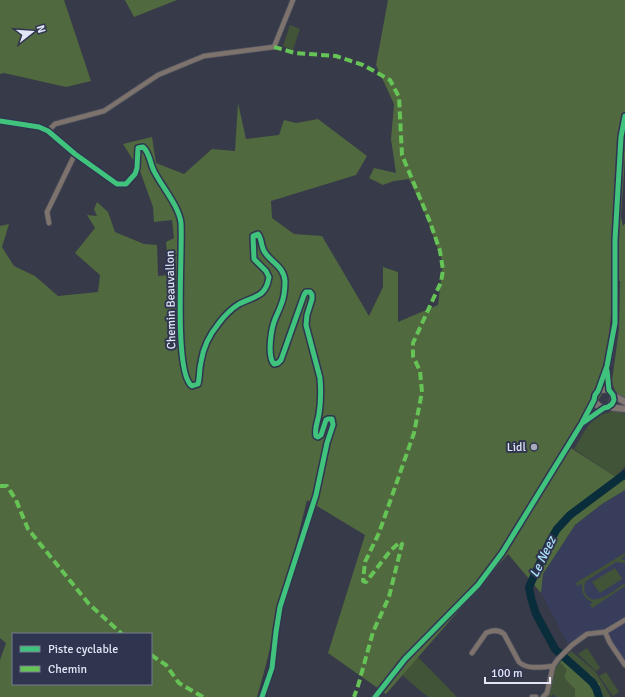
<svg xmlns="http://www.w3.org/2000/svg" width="625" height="697" viewBox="0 0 625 697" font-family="Signika,sans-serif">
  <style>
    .built { fill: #383d5b }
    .green { fill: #425437 }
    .forest { fill: #51693f; fill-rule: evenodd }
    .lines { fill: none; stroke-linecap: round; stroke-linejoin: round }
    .river { stroke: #0a2d3b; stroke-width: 8 }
    .minor-casing { stroke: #545662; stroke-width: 6 }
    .tertiary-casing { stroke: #545662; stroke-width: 7 }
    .secondary-casing { stroke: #545662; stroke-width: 8 }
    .primary-casing { stroke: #545662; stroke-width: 8 }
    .minor { stroke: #7e726d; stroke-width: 4.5 }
    .tertiary { stroke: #7e726d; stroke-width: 5.5 }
    .secondary { stroke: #817671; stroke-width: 6 }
    .primary { stroke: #7e7472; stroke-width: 7 }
    .quiet { stroke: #66c356; stroke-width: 4; stroke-dasharray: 8 4; stroke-linecap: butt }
    .cycleway-casing { stroke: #30354f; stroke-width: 8 }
    .cycleway { stroke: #40c37c; stroke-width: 5 }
    .poi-dot { fill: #a6aaba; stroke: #30354f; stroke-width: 1.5 }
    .labels { text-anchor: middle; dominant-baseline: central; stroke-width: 4; stroke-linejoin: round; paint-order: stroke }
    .street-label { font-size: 12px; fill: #e2e6f7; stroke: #30354f }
    .poi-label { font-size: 12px; fill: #e2e6f7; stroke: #30354f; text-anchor: end }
    .water-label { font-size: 13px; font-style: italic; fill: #ade4fd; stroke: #30354f }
  </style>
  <rect width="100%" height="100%" fill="#373a48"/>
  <!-- built -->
  <polygon class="built" points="625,490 625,665 610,643 606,630 586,631 568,644 541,593 543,574 575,525 602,504"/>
  <!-- green -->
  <g class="green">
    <polygon points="290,25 300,29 293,50 283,46"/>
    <path d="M 615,411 L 625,414 L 625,466 L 616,477 L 574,449 C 586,430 590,415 615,411 Z"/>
    <path d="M 625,553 L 625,556 L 621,559 L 625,560 L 625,563 L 616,562 L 586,581 C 584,586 583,591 587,596 C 596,607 616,589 625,583 L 625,586 L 592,608 L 590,604 L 593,602 C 584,599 581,592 582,583 L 577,586 L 576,583 Z"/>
    <polygon points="615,568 622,579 600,593 592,582"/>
    <polygon points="587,648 600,668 596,671 578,654"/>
    <path d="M 571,651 L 595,671 L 611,697 L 601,697 L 600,683 L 596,682 L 590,674 C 582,673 572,661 567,655 Z"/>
    <polygon points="418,657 457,697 428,697 402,675"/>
    <polygon points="560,662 568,670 564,677 566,680 575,689 575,697 556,697 554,694 550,697 547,697 549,695 555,668"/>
    <polygon points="606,672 619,692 613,696 599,676"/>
  </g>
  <!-- forest -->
  <g class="forest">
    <polygon points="0,0 64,0 91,81 66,87 4,73 0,74"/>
    <polygon points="125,0 177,0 134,17"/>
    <path d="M 388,0 L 625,0 L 625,158 L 621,216 L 623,226 L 625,223 L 625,399 C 617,394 614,391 612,381 L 619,329 L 620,281 L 615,281 L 602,394 L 571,448 L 616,477 L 625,480 L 625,490 L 602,504 L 575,525 L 543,574 L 541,593 L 508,554 L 386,694 L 328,653 L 365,535 L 307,500 L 264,672 L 257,697 L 0,697 L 0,660 L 6,643 L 0,638 L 0,226 L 9,224 L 2,247 L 14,266 L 35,276 L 58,296 L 98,292 L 100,275 L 75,253 L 95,228 L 87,215 L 97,216 L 94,209 L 97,202 L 108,212 L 115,232 L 144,244 L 157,245 L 158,276 L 168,275 L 167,267 L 177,255 L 167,253 L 166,242 L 174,238 L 172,220 L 154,222 L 153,207 L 140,171 L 123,144 L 152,137 L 156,163 L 184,174 L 212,149 L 235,151 L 238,103 L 246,139 L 279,135 L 284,120 L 296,123 L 318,119 L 367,156 L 356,175 L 271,201 L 272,218 L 294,234 L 322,236 L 369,316 L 383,287 L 383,267 L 398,272 L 398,322 L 438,305 L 443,263 L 426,216 L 409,179 L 394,181 L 383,185 L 369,178 L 374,168 L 396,173 L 391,139 L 394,104 L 376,65 ZM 13,634 L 151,634 L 151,684 L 13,684 Z"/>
    <path d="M 567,655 C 575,664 582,671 592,675 L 596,682 L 600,683 L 601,697 L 575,697 L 575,689 L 566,680 L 564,677 L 567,670 L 560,662 Z"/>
  </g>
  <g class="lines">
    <!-- river -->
    <polyline class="river" points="599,697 596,688 592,682 555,649 536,614 531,598 529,587 550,541 557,529 570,515 625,474"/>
    <!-- minor casing -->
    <g class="minor-casing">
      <g id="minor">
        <polyline points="48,131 55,124 104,111 158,75 204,56 274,47 293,0"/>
        <polyline points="49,223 47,212 75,154"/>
        <polyline points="605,632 610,643 625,665"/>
        <path d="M 472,653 L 486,633 C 492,630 498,629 504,634 L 519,662 C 527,670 543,667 553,666"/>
        <polyline points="532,697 536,697"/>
        <polyline points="543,697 547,693 553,666 558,659 572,645 587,634 605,632 625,620"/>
      </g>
    </g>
    <!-- tertiary casing -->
    <g class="tertiary-casing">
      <path id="tertiary" d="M 0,121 L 39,127 L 48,131 L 75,154 L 117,184 L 126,184 L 135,174 L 137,168 L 138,148 L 143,147 C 150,153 150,164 154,171 C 162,187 179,206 181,223 C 183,250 173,373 192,386 L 198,384 C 200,377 199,370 201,362 C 203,348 210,334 219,323 C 225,315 231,309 239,304 C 255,296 266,297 269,277 L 266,271 L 254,259 L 253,236 L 258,234 C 262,239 261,246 264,251 C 270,262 284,266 285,281 C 285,288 284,298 281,305 C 279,311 276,316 274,322 C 271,331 267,357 274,364 L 278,363 L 281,360 L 304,295 L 306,292 L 310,292 L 312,295 L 312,299 L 307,315 L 306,325 L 320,378 C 321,390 321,402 319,414 C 318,421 314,429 316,436 L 318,437 L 321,435 L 326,420 L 328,419 L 332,419 L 333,425 L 327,443 L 316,495 L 280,607 L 276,632 L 272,668 L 262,697"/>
    </g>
    <!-- secondary casing -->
    <g class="secondary-casing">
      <g id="secondary">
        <polyline points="613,395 625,402"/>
        <polyline points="608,407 625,409"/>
      </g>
    </g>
    <!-- primary casing -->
    <g class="primary-casing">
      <g id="primary">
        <polyline points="607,371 609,390"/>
        <path d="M 594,400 C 602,418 621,401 610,391 C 606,388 602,389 598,391"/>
        <polyline points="584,422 604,408"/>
        <polyline points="375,697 405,659 478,585 502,553 582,423 594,400 595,395 598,391 607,366 615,323 615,240 621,137 625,116"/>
      </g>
    </g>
    <!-- minor -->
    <use href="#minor" class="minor"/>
    <!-- tertiary -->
    <use href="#tertiary" class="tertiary"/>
    <!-- secondary -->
    <use href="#secondary" class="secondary"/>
    <!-- primary -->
    <use href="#primary" class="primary"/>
    <!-- quiet -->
    <g class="quiet">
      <polyline points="274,47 295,53 336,56 363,65 390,80 399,97 402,155 430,222 440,251 443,270 441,282 413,343 413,356 420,371 422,392 414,433 379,533 365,562 363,581 366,582 391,550 400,542 402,544 389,597 373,632 358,686 354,697"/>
      <polyline points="0,486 7,486 16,500 28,529 89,604 122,634"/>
      <polyline points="151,655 166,665 179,683 203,697"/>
    </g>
    <!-- cycleway casing -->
    <g class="cycleway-casing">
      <g id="cycleway">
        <path d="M 0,121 L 39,127 L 48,131 L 75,154 L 117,184 L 126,184 L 135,174 L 137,168 L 138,148 L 143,147 C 150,153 150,164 154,171 C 162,187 179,206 181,223 C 183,250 173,373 192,386 L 198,384 C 200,377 199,370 201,362 C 203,348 210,334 219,323 C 225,315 231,309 239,304 C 255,296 266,297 269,277 L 266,271 L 254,259 L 253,236 L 258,234 C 262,239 261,246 264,251 C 270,262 284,266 285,281 C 285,288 284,298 281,305 C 279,311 276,316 274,322 C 271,331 267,357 274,364 L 278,363 L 281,360 L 304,295 L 306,292 L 310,292 L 312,295 L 312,299 L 307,315 L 306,325 L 320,378 C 321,390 321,402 319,414 C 318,421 314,429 316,436 L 318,437 L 321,435 L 326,420 L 328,419 L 332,419 L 333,425 L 327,443 L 316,495 L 280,607 L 276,632 L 272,668 L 262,697"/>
        <polyline points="584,422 604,408 608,407 612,404 614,400 613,395 609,390 607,370"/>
        <polyline points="375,697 405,659 478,585 502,553 582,423 594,400 595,395 598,391 607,366 615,323 615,240 621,137 625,116"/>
      </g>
    </g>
    <!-- cycleway -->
    <use href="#cycleway" class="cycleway"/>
  </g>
  <!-- markers -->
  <circle class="poi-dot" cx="534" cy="447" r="4"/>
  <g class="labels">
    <!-- street labels -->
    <g class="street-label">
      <text transform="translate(171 300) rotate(-91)">Chemin Beauvallon</text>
    </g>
    <!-- poi labels -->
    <g class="poi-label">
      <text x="526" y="447">Lidl</text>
    </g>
    <!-- water labels -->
    <g class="water-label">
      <text transform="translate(543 557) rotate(-64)">Le Neez</text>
    </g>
  </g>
  <!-- legend -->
  <rect x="12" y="633" width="140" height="52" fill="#30354f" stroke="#777c92"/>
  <rect x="20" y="646" width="20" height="6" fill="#40c37c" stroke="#777c92"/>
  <text x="48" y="653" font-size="12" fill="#e2e6f7">Piste cyclable</text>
  <rect x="20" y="666" width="20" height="6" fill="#66c356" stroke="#777c92"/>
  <text x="48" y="673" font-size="12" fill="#e2e6f7">Chemin</text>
  <!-- north arrow -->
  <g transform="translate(32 32) rotate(73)" stroke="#30354f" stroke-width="3" paint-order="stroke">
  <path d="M0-3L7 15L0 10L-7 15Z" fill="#e2e6f7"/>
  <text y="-6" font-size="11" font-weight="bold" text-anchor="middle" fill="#e2e6f7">N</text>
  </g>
  <!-- scale -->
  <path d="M485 677v6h65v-6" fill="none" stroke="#e2e6f7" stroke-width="2"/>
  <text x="491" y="677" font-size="12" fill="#e2e6f7" stroke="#30354f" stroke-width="3" paint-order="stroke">100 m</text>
</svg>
